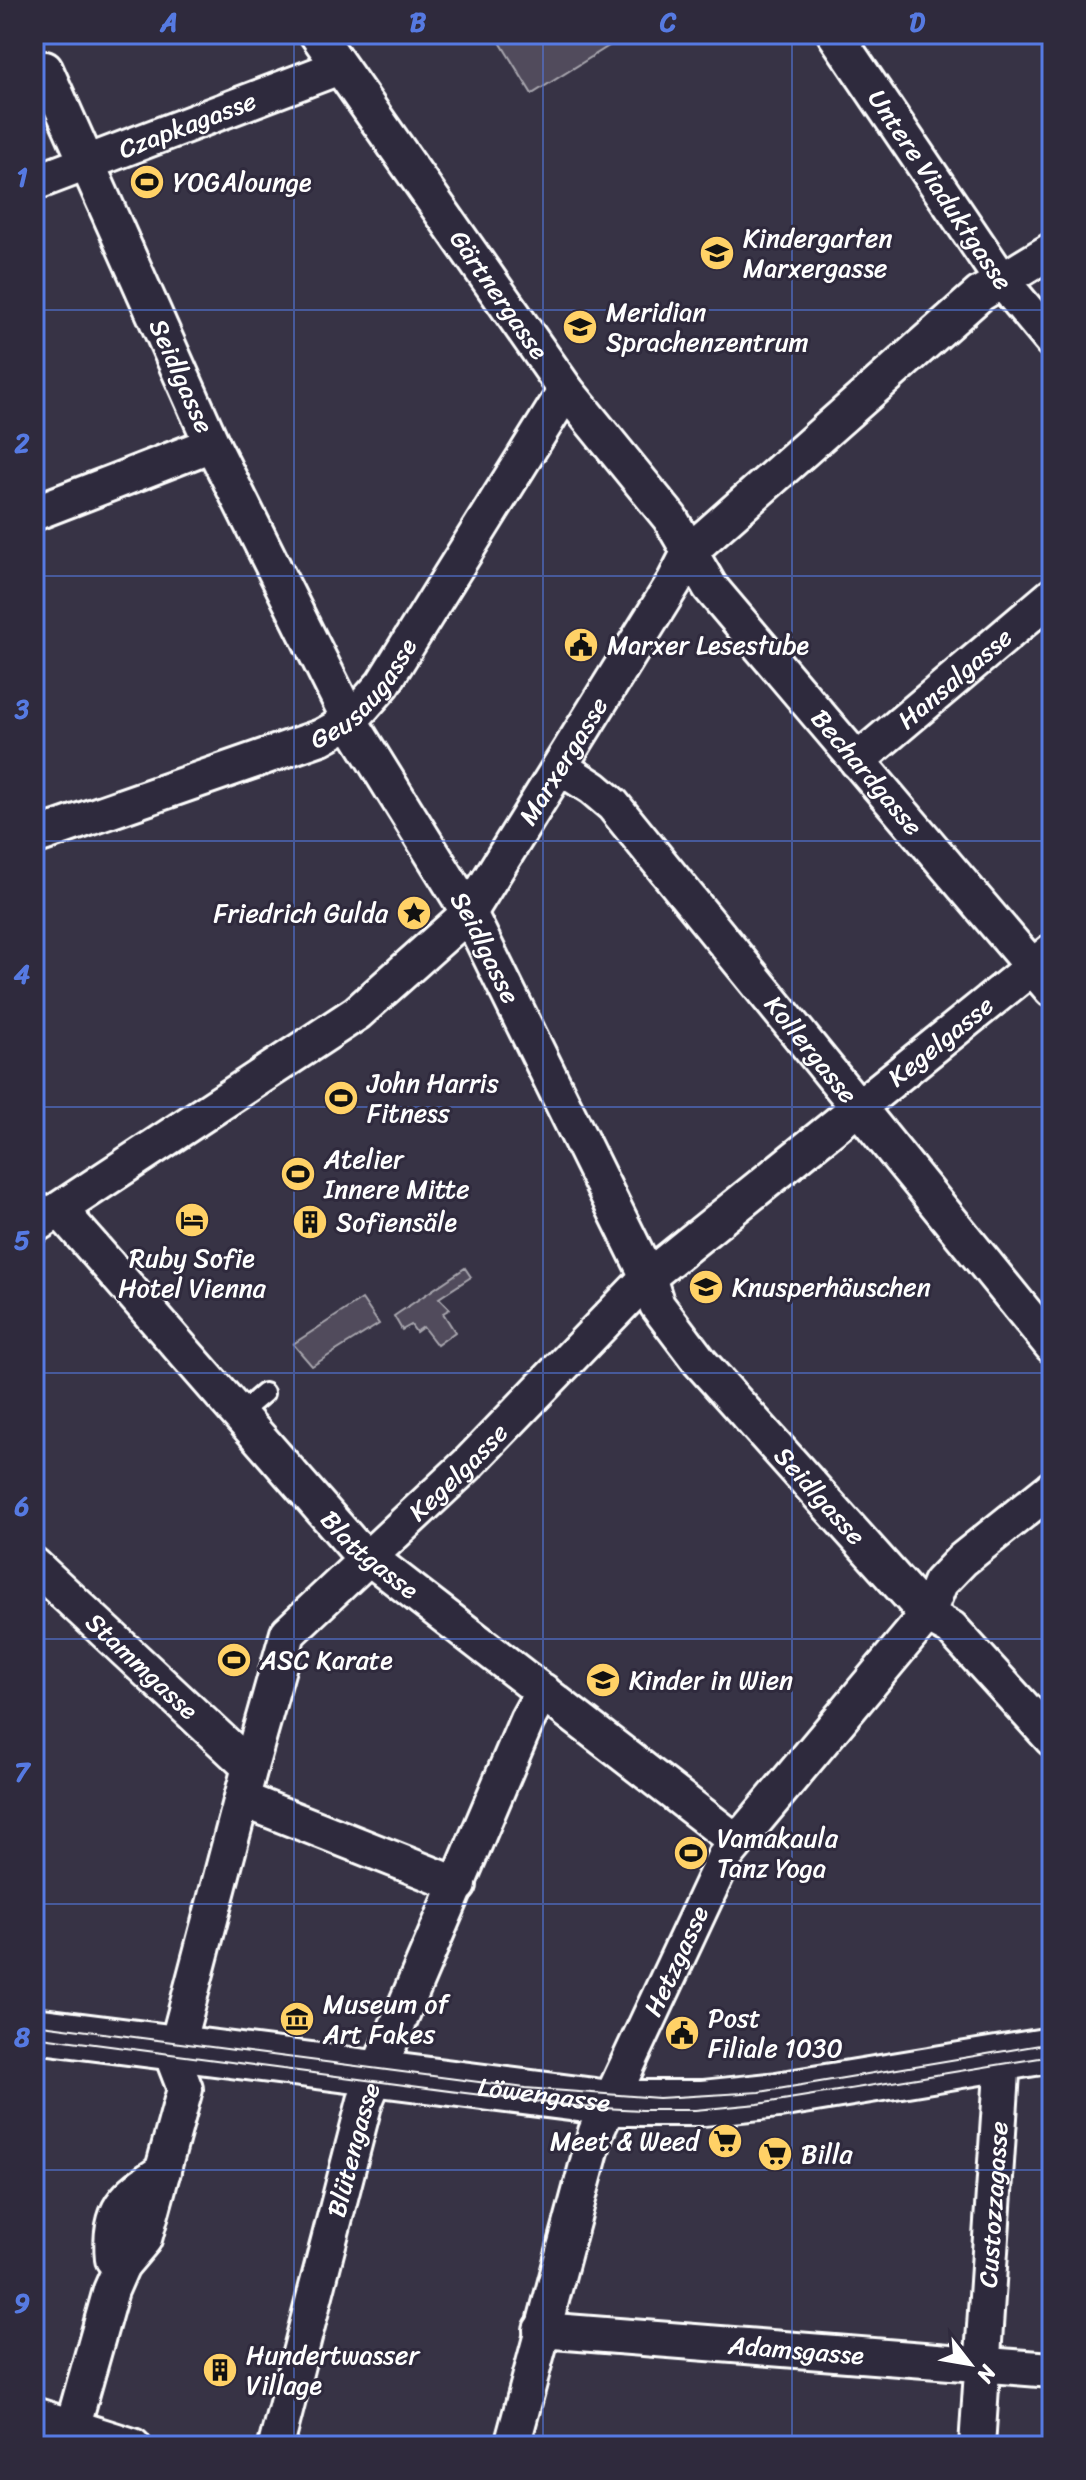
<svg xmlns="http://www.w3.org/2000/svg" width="1086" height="2480" viewBox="0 0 1086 2480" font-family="Sriracha,sans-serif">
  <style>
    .green { fill: #514c5c; stroke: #a8a6ae; stroke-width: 2 }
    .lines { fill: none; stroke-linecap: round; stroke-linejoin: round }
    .lane-casing { stroke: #fff; stroke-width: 24 }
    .street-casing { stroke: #fff; stroke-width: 40 }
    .secondary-casing { stroke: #fff; stroke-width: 50 }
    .lane { stroke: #2f2a3d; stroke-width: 18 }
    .street { stroke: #2f2a3d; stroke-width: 34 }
    .secondary { stroke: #2f2a3d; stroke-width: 44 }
    .tram { stroke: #fff; stroke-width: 2 }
    .grid { fill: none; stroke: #567ae2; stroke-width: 2; stroke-opacity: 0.55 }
    .labels { text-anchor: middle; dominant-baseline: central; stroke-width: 6; stroke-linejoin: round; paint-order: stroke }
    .street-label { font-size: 26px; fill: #fff; stroke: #2f2a3d }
    .poi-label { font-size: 26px; fill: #fff; stroke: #2f2a3d; text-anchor: start }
    .neatline { fill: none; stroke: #567ae2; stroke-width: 3 }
    .grid-label { font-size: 26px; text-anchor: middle; font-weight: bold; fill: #567ae2 }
  </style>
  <rect width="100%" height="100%" fill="#373345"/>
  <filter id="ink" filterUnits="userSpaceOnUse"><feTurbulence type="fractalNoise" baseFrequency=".0125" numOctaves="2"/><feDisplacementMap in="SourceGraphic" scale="16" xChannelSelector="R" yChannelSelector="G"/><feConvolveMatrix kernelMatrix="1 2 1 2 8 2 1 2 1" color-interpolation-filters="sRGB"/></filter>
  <g filter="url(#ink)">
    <!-- green -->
    <g class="green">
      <polygon points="495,34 628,34 532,94"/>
      <polygon points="465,1268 471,1277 439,1298 450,1309 443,1313 455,1332 437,1345 423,1327 416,1332 411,1325 402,1330 394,1316"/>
      <polygon points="362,1299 379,1324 312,1366 293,1344"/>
    </g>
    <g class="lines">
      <!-- lane casing -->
      <g class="lane-casing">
        <polyline id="lane" points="238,1415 264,1393"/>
      </g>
      <!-- street casing -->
      <g class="street-casing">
        <g id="street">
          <path id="s1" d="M 317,34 L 566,390 L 670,518 L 710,587 L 1052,990"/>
          <path id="s2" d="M 835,34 L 1003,282 L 1052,341"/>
          <path id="s3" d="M 45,69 L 212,444 L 350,721 L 469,913 L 648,1277 L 657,1305 L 700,1362 L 927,1615 L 951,1628 L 1052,1739"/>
          <path id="s4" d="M 34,183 L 339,67"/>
          <polyline points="34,513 212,444"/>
          <path id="s5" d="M 857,761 L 1052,596"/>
          <path id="s6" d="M 560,767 L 593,788 L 613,805 L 1052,1346"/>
          <path id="s7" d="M 34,837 L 321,737 L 350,721 L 383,684 L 566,390"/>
          <path id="s8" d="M 60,1210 L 353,1545 L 737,1842"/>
          <path id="s9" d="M 34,1226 L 357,1013 L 469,913 L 674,582 L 690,551 L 980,294 L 1052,250"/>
          <path id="s10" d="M 34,1565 L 250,1767"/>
          <polyline points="242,1799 459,1885"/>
          <path d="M 122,2265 L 113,2259 C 108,2209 125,2196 163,2171"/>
          <path id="s11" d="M 541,2330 L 1052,2370"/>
          <polyline points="34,2415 133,2446"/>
          <path id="s12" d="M 67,2446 L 111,2290 L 122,2265 L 144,2239 L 185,2089 L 175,2063 L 176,2049 L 250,1767 L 288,1633 L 467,1465 L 648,1277 L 1052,951"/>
          <path id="s13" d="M 276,2446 L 365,2101 L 527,1720 L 543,1691"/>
          <path id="s14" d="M 512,2446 L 596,2132 L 724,1858 L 927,1615 L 940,1583 L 962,1560 L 1052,1488"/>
          <path id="s15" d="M 977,2446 L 1003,2058"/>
        </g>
      </g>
      <!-- secondary casing -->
      <g class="secondary-casing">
        <g id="secondary">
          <path id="s16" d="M 34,2030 L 610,2103 L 703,2103 L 778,2095 L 1052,2050"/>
        </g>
      </g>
      <!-- lane -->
      <use href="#lane" class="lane"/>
      <!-- street -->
      <use href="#street" class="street"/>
      <!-- secondary -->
      <use href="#secondary" class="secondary"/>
      <!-- tram -->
      <g class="tram">
        <polyline points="34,2024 525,2088 659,2098 760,2092 1052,2043"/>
        <polyline points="34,2036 465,2093 583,2107 642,2110 695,2110 758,2104 1052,2056"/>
      </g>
    </g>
  </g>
  <!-- grid -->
  <path class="grid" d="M 294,34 L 294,2446M 543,34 L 543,2446M 792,34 L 792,2446M 34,310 L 1052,310M 34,576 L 1052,576M 34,841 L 1052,841M 34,1107 L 1052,1107M 34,1373 L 1052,1373M 34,1639 L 1052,1639M 34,1904 L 1052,1904M 34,2170 L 1052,2170"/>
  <!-- icons -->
  <defs>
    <g id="stadium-disc" transform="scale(1.8)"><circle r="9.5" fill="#ffd166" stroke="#2f2a3d"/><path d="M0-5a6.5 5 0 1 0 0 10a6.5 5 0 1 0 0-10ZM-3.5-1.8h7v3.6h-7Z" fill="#111"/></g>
    <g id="school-disc" transform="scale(1.8)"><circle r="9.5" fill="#ffd166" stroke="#2f2a3d"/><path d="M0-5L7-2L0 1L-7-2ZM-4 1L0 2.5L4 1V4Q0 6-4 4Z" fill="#111"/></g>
    <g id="civic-disc" transform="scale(1.8)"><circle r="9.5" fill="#ffd166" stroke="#2f2a3d"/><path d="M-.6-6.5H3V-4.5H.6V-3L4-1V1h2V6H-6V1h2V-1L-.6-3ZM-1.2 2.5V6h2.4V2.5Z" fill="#111"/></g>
    <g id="sight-disc" transform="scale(1.8)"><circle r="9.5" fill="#ffd166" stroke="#2f2a3d"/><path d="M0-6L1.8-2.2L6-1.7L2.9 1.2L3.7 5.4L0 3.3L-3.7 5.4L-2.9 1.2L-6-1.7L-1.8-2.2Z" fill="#111"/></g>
    <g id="hotel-disc" transform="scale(1.8)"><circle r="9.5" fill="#ffd166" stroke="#2f2a3d"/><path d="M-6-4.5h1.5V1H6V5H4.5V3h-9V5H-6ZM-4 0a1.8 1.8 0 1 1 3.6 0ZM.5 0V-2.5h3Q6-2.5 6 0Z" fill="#111"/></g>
    <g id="building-disc" transform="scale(1.8)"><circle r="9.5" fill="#ffd166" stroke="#2f2a3d"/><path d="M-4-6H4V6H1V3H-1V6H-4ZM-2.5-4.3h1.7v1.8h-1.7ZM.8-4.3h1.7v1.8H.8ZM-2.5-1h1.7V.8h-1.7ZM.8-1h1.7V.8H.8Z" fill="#111"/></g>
    <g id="museum-disc" transform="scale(1.8)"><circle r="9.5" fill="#ffd166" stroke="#2f2a3d"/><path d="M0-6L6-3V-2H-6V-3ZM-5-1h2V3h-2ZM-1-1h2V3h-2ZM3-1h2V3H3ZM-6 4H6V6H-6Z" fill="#111"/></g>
    <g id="supermarket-disc" transform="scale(1.8)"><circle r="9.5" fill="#ffd166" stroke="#2f2a3d"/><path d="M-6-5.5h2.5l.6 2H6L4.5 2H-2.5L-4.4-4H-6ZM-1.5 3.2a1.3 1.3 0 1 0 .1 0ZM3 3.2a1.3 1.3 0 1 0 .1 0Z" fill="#111"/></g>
  </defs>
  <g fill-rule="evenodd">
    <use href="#stadium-disc" x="147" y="182"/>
    <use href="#school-disc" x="717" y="253"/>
    <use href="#school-disc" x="580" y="327"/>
    <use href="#civic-disc" x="581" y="645"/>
    <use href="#sight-disc" x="414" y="913"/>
    <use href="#stadium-disc" x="341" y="1098"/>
    <use href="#stadium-disc" x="298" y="1174"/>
    <use href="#hotel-disc" x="192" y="1220"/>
    <use href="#building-disc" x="310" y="1222"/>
    <use href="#school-disc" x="706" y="1287"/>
    <use href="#stadium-disc" x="234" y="1660"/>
    <use href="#school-disc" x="603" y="1680"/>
    <use href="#stadium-disc" x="691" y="1853"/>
    <use href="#museum-disc" x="297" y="2019"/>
    <use href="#civic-disc" x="682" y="2033"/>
    <use href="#supermarket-disc" x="725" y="2141"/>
    <use href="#supermarket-disc" x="775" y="2154"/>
    <use href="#building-disc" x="220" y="2370"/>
  </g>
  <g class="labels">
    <!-- street labels -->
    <g class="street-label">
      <text stroke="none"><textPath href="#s4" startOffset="164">Czapkagasse</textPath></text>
      <text stroke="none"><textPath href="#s2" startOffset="188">Untere Viaduktgasse</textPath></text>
      <text stroke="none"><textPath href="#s1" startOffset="318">Gärtnergasse</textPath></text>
      <text stroke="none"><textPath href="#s3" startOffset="336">Seidlgasse</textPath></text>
      <text stroke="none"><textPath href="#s5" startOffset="128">Hansalgasse</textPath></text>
      <text stroke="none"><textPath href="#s7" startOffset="366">Geusaugasse</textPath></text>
      <text stroke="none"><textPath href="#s9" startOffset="716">Marxergasse</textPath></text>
      <text stroke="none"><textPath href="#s1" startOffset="922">Bechardgasse</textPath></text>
      <text stroke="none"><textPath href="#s3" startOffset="984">Seidlgasse</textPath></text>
      <text stroke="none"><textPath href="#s12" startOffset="1734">Kegelgasse</textPath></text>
      <text stroke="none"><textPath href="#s6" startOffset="380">Kollergasse</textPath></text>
      <text stroke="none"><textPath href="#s12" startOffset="1086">Kegelgasse</textPath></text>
      <text stroke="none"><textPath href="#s3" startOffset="1632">Seidlgasse</textPath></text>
      <text stroke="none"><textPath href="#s8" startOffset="464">Blattgasse</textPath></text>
      <text stroke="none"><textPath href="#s10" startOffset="148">Stammgasse</textPath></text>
      <text stroke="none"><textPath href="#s14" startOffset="514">Hetzgasse</textPath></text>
      <text stroke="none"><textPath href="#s16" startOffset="514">Löwengasse</textPath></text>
      <text stroke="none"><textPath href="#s13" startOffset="306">Blütengasse</textPath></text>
      <text stroke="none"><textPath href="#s15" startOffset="242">Custozzagasse</textPath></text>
      <text stroke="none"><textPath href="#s11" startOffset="256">Adamsgasse</textPath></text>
    </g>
    <!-- poi labels -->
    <g class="poi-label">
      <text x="173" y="182">YOGAlounge</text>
      <text x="743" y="238">Kindergarten<tspan x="743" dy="30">Marxergasse</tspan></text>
      <text x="606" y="312">Meridian<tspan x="606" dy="30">Sprachenzentrum</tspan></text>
      <text x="607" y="645">Marxer Lesestube</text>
      <text x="388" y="913" text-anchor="end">Friedrich Gulda</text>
      <text x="367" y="1083">John Harris<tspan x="367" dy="30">Fitness</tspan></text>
      <text x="324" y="1159">Atelier<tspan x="324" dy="30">Innere Mitte</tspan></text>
      <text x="336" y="1222">Sofiensäle</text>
      <text x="192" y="1258" text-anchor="middle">Ruby Sofie<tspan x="192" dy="30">Hotel Vienna</tspan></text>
      <text x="732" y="1287">Knusperhäuschen</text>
      <text x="260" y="1660">ASC Karate</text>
      <text x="629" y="1680">Kinder in Wien</text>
      <text x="717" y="1838">Vamakaula<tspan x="717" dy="30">Tanz Yoga</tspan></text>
      <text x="323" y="2004">Museum of<tspan x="323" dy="30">Art Fakes</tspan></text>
      <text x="708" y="2018">Post<tspan x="708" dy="30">Filiale 1030</tspan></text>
      <text x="699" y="2141" text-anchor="end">Meet &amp; Weed</text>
      <text x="801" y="2154">Billa</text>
      <text x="246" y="2355">Hundertwasser<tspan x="246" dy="30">Village</tspan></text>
    </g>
  </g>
  <!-- margin -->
  <rect width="1086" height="2480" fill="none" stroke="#2f2a3d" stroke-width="88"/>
  <!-- north arrow -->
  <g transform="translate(970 2364) rotate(121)" stroke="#2f2a3d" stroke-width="6" paint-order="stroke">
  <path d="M0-6L14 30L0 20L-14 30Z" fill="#ffffff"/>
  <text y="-12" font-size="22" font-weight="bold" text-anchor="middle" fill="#ffffff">N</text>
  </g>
  <rect x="44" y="44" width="998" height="2392" class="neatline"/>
  <g class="grid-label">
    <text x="169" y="31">A</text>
    <text x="418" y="31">B</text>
    <text x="668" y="31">C</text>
    <text x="917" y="31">D</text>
    <text x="22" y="186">1</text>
    <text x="22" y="452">2</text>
    <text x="22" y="718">3</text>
    <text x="22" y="983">4</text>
    <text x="22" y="1249">5</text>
    <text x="22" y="1515">6</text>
    <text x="22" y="1781">7</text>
    <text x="22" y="2046">8</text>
    <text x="22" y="2312">9</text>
  </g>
</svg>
